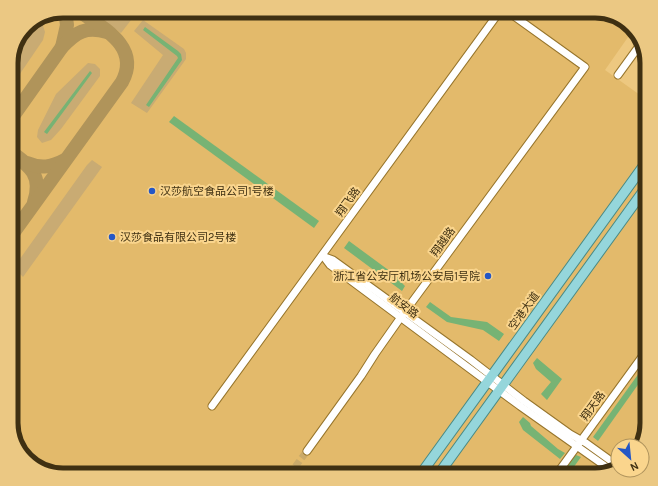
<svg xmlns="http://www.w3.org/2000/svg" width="658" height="486" viewBox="0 0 658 486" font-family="Karla,'Noto Sans SC',sans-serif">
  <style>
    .built { fill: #e3ba6b }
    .green { fill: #c9ab73 }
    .water { fill: #77b374 }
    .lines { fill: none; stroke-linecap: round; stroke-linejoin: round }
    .taxiway { stroke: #b0945a; stroke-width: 14 }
    .minor-tunnel { stroke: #caaa6a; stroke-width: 7; stroke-dasharray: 7 3.5; stroke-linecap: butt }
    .minor-casing { stroke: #97752c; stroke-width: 9 }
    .major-casing { stroke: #498a85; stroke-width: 11 }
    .minor { stroke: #fff; stroke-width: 7 }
    .major { stroke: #95d6db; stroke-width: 9 }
    .poi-dot { fill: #2557c5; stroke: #fad58d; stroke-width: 1.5 }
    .labels { text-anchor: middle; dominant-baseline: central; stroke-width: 4; stroke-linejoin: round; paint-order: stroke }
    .poi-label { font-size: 11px; fill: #3f3012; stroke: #fad58d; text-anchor: start }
    .street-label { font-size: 11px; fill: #3f3012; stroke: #fad58d }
    .rim { fill: none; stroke: #3f3012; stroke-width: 5 }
  </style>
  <rect width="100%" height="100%" fill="#edc880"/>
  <!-- built -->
  <polygon class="built" points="63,11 595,11 627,22 633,30 605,70 647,100 647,423 639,446 618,446 618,470 595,475 63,475 31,464 11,426 11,59 29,24"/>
  <!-- green -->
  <g class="green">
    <polygon points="91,11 138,11 121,33"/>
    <polygon points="41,19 45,32 43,40 11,87 11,59 29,24"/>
    <polygon points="143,20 184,49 186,53 186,59 147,113 131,103 163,55 134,31"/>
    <polygon points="88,63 95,64 100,69 100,76 61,129 51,140 42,143 37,137 38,130 56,94"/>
    <polygon points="92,160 102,167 23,277 20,274 17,263 87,165"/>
  </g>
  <!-- water -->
  <g class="water">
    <polygon points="124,11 134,11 132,17 130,20 125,18"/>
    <polygon points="145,27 178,51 181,54 182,60 149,107 146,105 178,58 177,56 143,30"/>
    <polygon points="90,71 92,73 47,134 44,132"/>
    <polygon points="174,116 319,221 314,228 169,122"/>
    <polygon points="349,241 402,280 402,283 405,286 402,291 344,248"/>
    <polygon points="430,302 451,317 487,322 504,334 499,341 483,330 447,322 426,307"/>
    <polygon points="537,358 562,379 547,400 541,394 551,382 536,369 533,363"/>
    <polygon points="647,362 647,372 598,441 593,437"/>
    <polygon points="523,417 530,423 531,426 558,449 565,453 560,459 523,430 519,422"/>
    <polygon points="576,455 581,457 568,475 560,475 573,456"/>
  </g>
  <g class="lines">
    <!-- taxiway -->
    <g class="taxiway">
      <polyline points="62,47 67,25 65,11"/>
      <path d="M 11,119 L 62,47 C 76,32 86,26 107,32"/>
      <path d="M 11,152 C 30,166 43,176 34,202"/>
      <path d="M 27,163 C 41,169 52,167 65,160"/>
      <path d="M 11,236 L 122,82 C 141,47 103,28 79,11"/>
    </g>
    <!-- minor-tunnel -->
    <polyline class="minor-tunnel" points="289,475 307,451"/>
    <!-- minor casing -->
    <g class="minor-casing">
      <g id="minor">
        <polyline points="618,75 642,42"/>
        <polyline points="322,256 333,260 471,360 524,401 570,434 586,443 618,466"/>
        <polyline points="324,257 330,265 520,406 612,471"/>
        <polyline points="212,406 500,11"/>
        <polyline points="307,451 361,376 375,354 401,317 585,67 507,11"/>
        <polyline points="556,475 647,350"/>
      </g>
    </g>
    <!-- major casing -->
    <g class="major-casing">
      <g id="major">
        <polyline points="420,475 647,161"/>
        <polyline points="438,475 647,186"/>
      </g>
    </g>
    <!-- minor -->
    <use href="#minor" class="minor"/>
    <!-- major -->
    <use href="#major" class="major"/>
  </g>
  <!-- markers -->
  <g class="poi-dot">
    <circle cx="152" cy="191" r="4"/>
    <circle cx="112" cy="237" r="4"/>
    <circle cx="488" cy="276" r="4"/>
  </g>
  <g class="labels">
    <!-- poi labels -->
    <g class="poi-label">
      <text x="160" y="191">汉莎航空食品公司1号楼</text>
      <text x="120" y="237">汉莎食品有限公司2号楼</text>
      <text x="480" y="276" text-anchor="end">浙江省公安厅机场公安局1号院</text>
    </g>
    <!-- street labels -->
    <g class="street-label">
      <text transform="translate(348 202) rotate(-54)">翔飞路</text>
      <text transform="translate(443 242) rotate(-54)">翔越路</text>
      <text transform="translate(404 306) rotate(37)">航安路</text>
      <text transform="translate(524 311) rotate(-54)">空港大道</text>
      <text transform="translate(593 406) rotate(-54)">翔天路</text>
    </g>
  </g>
  <!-- crop -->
  <path d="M0 0H658V486H0ZM63 18H595A45 45 0 0 1 640 63V423A45 45 0 0 1 595 468H63A45 45 0 0 1 18 423V63A45 45 0 0 1 63 18Z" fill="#ebc883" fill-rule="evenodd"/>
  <path class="rim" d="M63 18H595A45 45 0 0 1 640 63V423A45 45 0 0 1 595 468H63A45 45 0 0 1 18 423V63A45 45 0 0 1 63 18Z"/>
  <!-- north arrow -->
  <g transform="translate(630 458) rotate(153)"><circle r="19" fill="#fad58d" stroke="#af935c"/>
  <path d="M0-3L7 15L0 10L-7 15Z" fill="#2557c5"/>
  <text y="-6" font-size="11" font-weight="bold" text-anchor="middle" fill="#3f3012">N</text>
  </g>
</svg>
